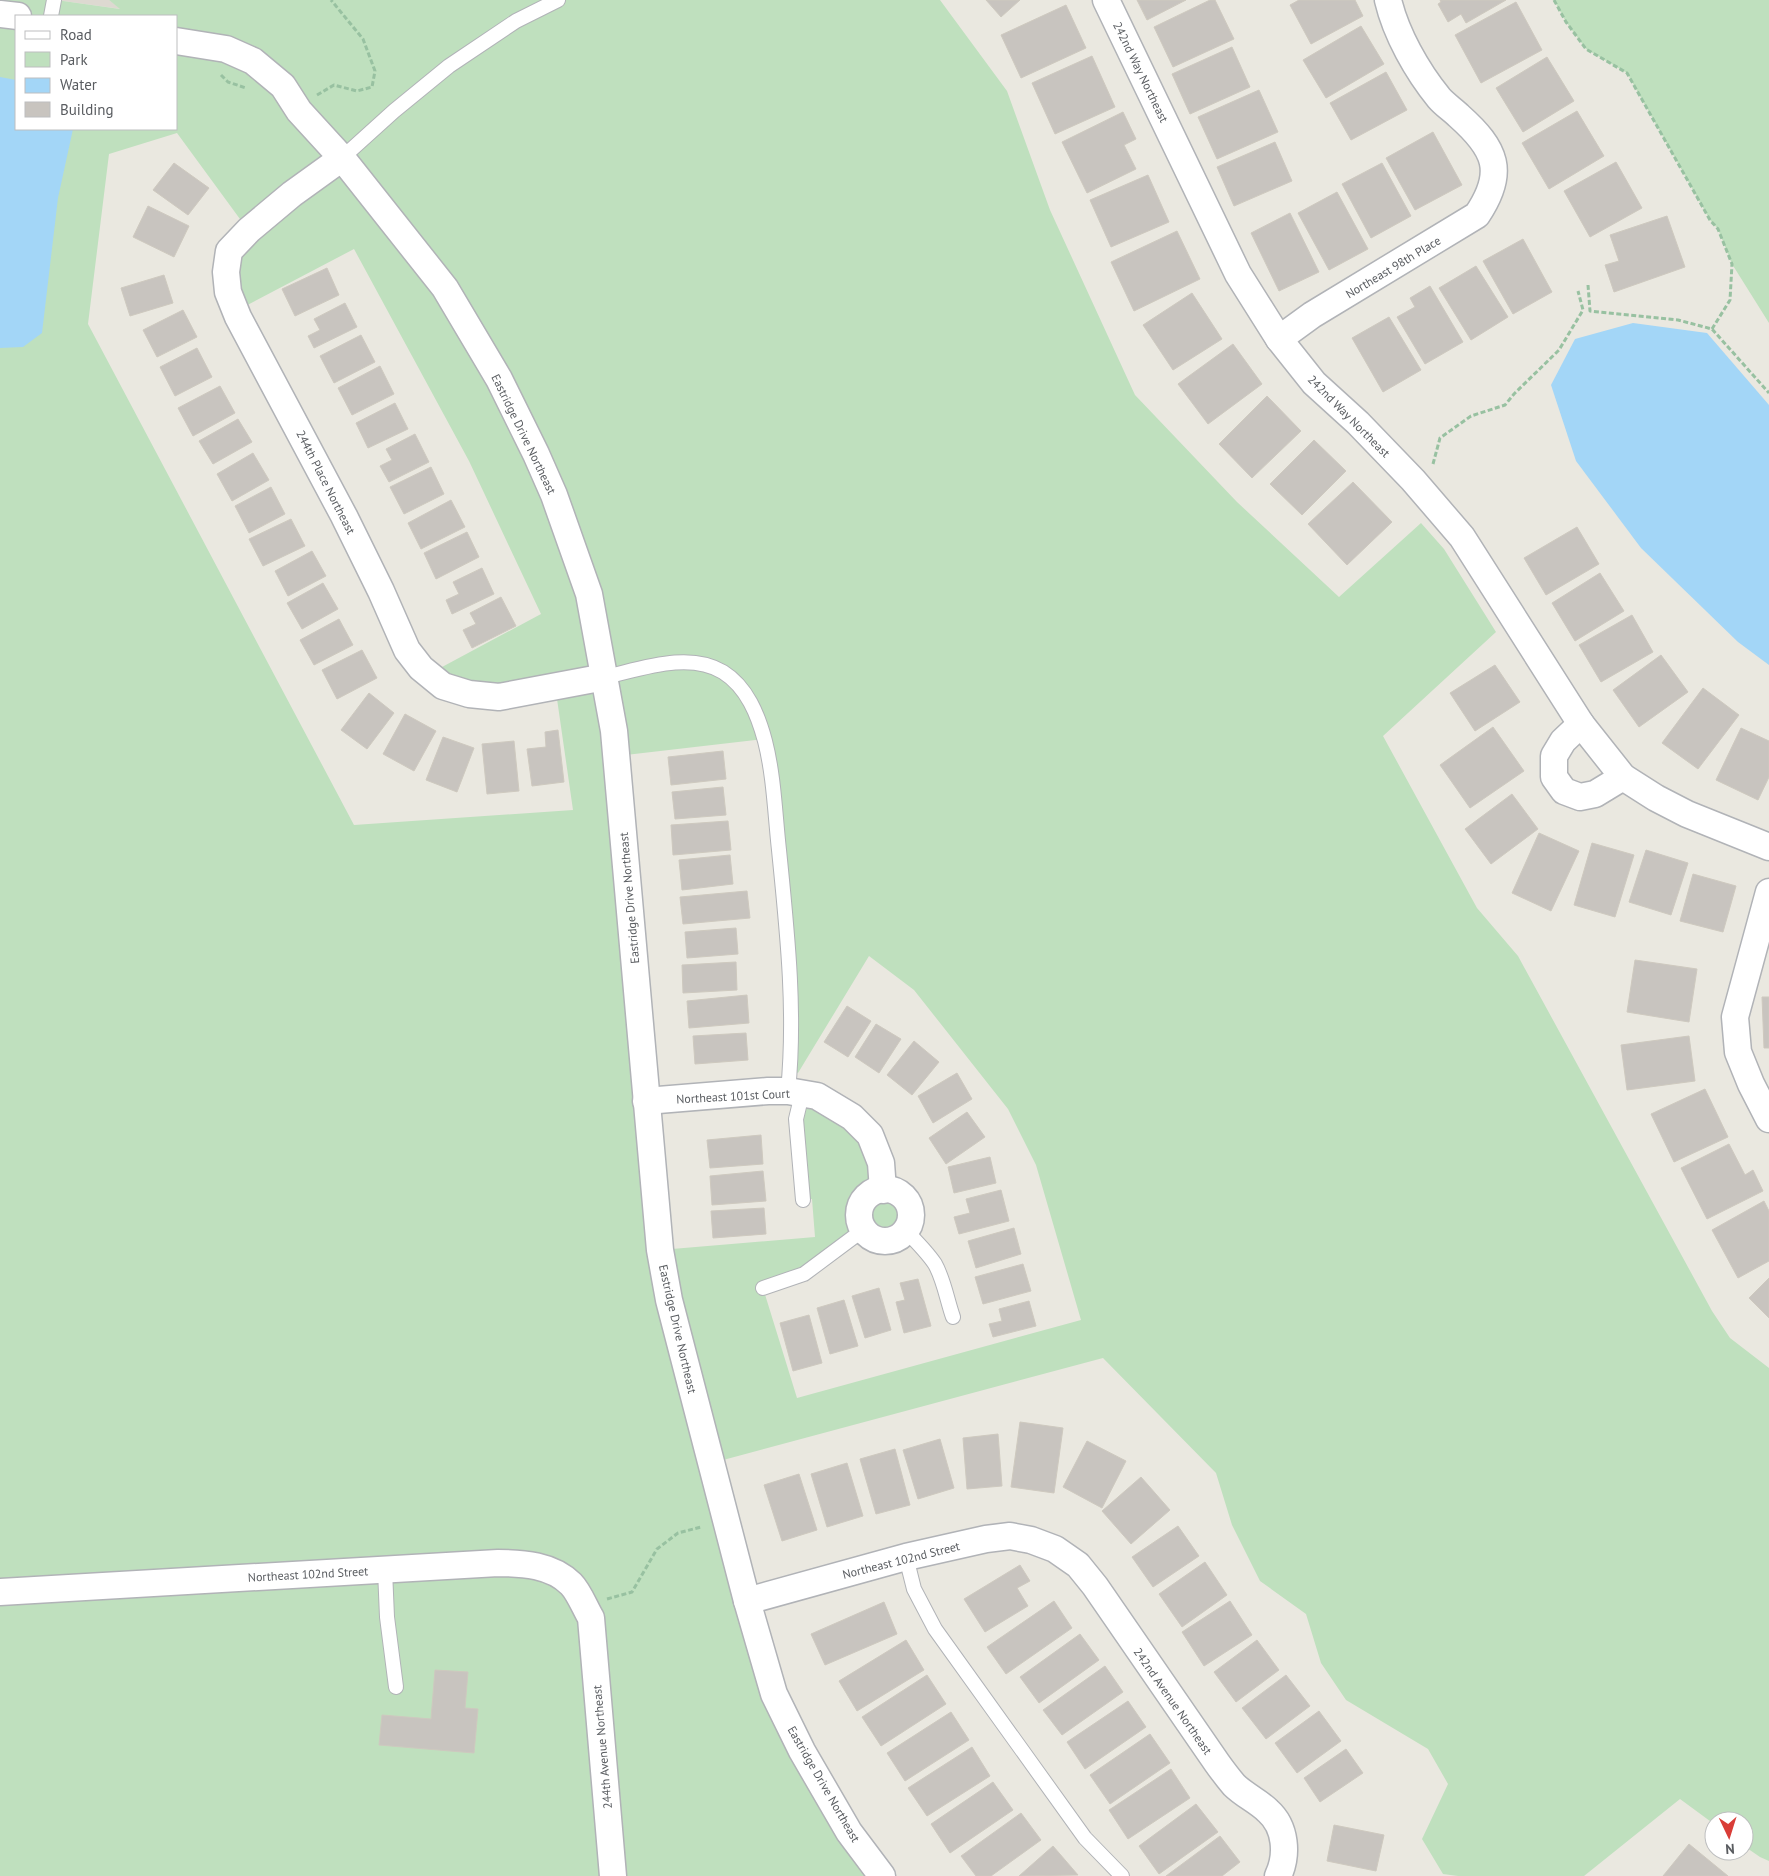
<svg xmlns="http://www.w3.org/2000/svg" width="1769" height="1876" viewBox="0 0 1769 1876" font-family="'PT Sans',sans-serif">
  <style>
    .education { fill: #ddd9d1 }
    .green { fill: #bfe0be; fill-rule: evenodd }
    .water { fill: #a3d6f7 }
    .building { fill: #c8c4bf; stroke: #cec9bf }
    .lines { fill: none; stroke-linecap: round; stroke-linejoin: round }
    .lane-casing { stroke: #b1b3b7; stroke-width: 16 }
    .street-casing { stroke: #b1b3b7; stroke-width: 29 }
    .path { stroke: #98c1a1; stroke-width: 3; stroke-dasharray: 5 2.5; stroke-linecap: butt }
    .lane { stroke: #fff; stroke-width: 14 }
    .street { stroke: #fff; stroke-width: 26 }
    .labels { text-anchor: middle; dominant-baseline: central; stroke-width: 4; stroke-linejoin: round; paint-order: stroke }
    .street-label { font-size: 12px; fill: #595c60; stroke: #fff }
  </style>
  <rect width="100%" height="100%" fill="#eae8e0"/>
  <!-- education -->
  <polygon class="education" points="56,0 109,0 121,9"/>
  <!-- green -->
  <g class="green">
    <path d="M 0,0 L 56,0 L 120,9 L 109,0 L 940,0 L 1007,91 L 1050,210 L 1135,395 L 1237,502 L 1339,597 L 1421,523 L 1444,549 L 1496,632 L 1383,736 L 1477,908 L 1518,956 L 1712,1311 L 1730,1338 L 1769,1368 L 1769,1861 L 1760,1857 L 1744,1846 L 1744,1821 L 1714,1821 L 1714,1824 L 1680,1799 L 1584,1876 L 1458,1876 L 1443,1874 L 1422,1839 L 1448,1784 L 1428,1749 L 1346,1700 L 1321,1663 L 1306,1614 L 1260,1581 L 1232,1525 L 1216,1473 L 1103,1358 L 712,1463 L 774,1694 L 882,1876 L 0,1876 ZM 16,16 L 176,16 L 176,129 L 16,129 ZM 177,133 L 248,230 L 226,272 L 236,311 L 354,249 L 469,461 L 541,614 L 429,674 L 499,697 L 555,685 L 573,810 L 354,825 L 88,324 L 109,154 ZM 764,739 L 791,1001 L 790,1069 L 798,1073 L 869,956 L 914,990 L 1008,1109 L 1036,1165 L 1081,1320 L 797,1398 L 763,1288 L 828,1257 L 863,1230 C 896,1264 934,1211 893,1190 L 837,1107 L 802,1094 L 803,1200 L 812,1199 L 815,1237 L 660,1250 L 617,756 Z"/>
    <polygon points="1554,0 1769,0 1769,323 1732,264 1718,229 1710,220 1627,73 1586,49 1566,22"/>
  </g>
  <!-- water -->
  <g class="water">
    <polygon points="0,77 16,80 16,129 73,129 58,198 42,333 23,347 0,348"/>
    <polygon points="1633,323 1707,333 1769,405 1769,665 1738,642 1641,548 1576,461 1551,385 1575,339"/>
  </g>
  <!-- building -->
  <g class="building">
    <polygon points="986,0 1020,0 1001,17"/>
    <polygon points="1137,0 1186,0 1147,20"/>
    <polygon points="1210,0 1215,0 1234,39 1173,67 1154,27"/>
    <polygon points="1299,0 1355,0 1363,16 1311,44 1290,5"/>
    <polygon points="1440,0 1506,0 1466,23 1461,14 1448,22 1438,4 1441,2"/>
    <polygon points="1516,2 1542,50 1481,83 1455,35"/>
    <polygon points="1066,5 1086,48 1021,78 1001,35"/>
    <polygon points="1361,26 1384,64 1326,98 1303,60"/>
    <polygon points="1232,47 1250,87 1190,114 1172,74"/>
    <polygon points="1092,56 1115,107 1055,134 1032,83"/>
    <polygon points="1547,57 1574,101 1523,132 1496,88"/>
    <polygon points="1386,72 1407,110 1351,140 1330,103"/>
    <polygon points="1259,90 1278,132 1217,159 1198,117"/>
    <polygon points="1577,111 1604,156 1549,189 1522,143"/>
    <polygon points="1123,112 1136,139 1124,145 1136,169 1087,193 1062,142"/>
    <polygon points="1433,132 1462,185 1415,210 1386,158"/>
    <polygon points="1275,142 1292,181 1234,206 1217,167"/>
    <polygon points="1616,162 1642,208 1590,237 1564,191"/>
    <polygon points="174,163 209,188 188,215 153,190"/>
    <polygon points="1382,163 1411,216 1371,238 1342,184"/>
    <polygon points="1148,175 1169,222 1111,247 1090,200"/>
    <polygon points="1337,192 1368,249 1329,270 1298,213"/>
    <polygon points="148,206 189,226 174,257 133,237"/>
    <polygon points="1290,213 1319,272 1279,291 1251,233"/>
    <polygon points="1667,216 1685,267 1614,292 1605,265 1619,261 1610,235"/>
    <polygon points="1177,231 1200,279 1134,311 1111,262"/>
    <polygon points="1523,239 1552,292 1513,314 1483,261"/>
    <polygon points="1476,266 1508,317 1471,340 1439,288"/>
    <polygon points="327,268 339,295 295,316 282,289"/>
    <polygon points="164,275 173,303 130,316 121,288"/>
    <polygon points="1430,286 1463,342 1425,364 1397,317 1415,307 1410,298"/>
    <polygon points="1192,293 1222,339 1173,370 1143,325"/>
    <polygon points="345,303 357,327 314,348 308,336 320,330 314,319"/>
    <polygon points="183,310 197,337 157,357 143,330"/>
    <polygon points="1389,317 1421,370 1383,392 1352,338"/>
    <polygon points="361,335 375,362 334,383 320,356"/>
    <polygon points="1233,344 1262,384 1208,424 1178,384"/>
    <polygon points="197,348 212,377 175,396 160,367"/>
    <polygon points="380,366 394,394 352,415 338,388"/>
    <polygon points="220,386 235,413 193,436 178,408"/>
    <polygon points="1267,396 1301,431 1252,478 1219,444"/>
    <polygon points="395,403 408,429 368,448 356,423"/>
    <polygon points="238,419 252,442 213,464 199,441"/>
    <polygon points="415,434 429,462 389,482 380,466 392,460 386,449"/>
    <polygon points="1314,440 1346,471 1302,515 1270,484"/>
    <polygon points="253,453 269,480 232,501 217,474"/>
    <polygon points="431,467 444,494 404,514 390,487"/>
    <polygon points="1353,482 1392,522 1347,565 1308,524"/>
    <polygon points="271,487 285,514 249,533 235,506"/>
    <polygon points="451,500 465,527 421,549 408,523"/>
    <polygon points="291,519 305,546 263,566 249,539"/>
    <polygon points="1577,527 1599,564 1546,595 1524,558"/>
    <polygon points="467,532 479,557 436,579 424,553"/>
    <polygon points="312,551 326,576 288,596 275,571"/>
    <polygon points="482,568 494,594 452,614 446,600 459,594 453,582"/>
    <polygon points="1600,573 1624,611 1575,641 1552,603"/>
    <polygon points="323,583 338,609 302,629 287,603"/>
    <polygon points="501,597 516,626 472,648 463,630 476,624 470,613"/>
    <polygon points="1632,615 1653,652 1601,682 1579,645"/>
    <polygon points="339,619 353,645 314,665 300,640"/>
    <polygon points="362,650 377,678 337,699 322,670"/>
    <polygon points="1661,655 1688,692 1639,727 1613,690"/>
    <polygon points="1495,665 1520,702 1475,731 1450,693"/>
    <polygon points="1703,688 1739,715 1698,769 1662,743"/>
    <polygon points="369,693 394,713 367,749 341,730"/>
    <polygon points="405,714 436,731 414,771 383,754"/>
    <polygon points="1493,727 1524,771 1470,808 1440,765"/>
    <polygon points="1741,728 1769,741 1769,777 1758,800 1716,780"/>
    <polygon points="558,730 564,782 532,786 527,749 546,747 545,732"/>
    <polygon points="443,737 474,748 457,792 426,780"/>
    <polygon points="514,741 519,791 487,794 482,744"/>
    <polygon points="723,751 726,779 671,785 668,757"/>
    <polygon points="723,787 726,815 675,819 672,792"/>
    <polygon points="1512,794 1538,829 1491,864 1465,829"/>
    <polygon points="728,821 731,850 673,855 671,825"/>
    <polygon points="1539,833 1579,851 1551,911 1512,893"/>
    <polygon points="1592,843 1634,855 1615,917 1574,905"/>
    <polygon points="1646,850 1688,863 1671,915 1629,902"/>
    <polygon points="730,855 733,884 682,890 679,860"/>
    <polygon points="1693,874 1736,886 1723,932 1680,921"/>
    <polygon points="747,891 750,918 683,924 680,897"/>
    <polygon points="736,928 738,954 687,958 685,932"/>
    <polygon points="1635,960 1697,969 1689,1022 1627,1012"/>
    <polygon points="736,962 737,990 683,993 682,965"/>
    <polygon points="747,995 749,1023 689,1028 687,1001"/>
    <polygon points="1762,997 1769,997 1769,1048 1764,1048"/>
    <polygon points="847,1006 871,1021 848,1057 824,1042"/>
    <polygon points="876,1024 901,1039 879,1073 855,1057"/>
    <polygon points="746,1033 748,1060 695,1064 693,1036"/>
    <polygon points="1689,1036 1695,1081 1627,1090 1621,1045"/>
    <polygon points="914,1041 939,1062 912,1095 887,1075"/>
    <polygon points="957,1073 972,1099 933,1123 918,1096"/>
    <polygon points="1705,1089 1728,1137 1674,1162 1651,1114"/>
    <polygon points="967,1112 985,1137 946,1164 929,1138"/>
    <polygon points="761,1135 763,1164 710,1168 707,1140"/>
    <polygon points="1729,1144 1745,1175 1753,1170 1763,1191 1707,1219 1681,1168"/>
    <polygon points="990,1157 996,1183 954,1193 948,1167"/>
    <polygon points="763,1171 766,1201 712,1205 710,1176"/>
    <polygon points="1001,1190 1009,1221 959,1234 954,1217 970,1213 966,1199"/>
    <polygon points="1764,1201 1769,1211 1769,1261 1738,1278 1712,1230"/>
    <polygon points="764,1208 766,1234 713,1238 711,1211"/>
    <polygon points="1014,1228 1021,1254 976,1268 968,1241"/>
    <polygon points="1023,1264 1031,1291 983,1304 975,1277"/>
    <polygon points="1769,1278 1769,1318 1749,1298"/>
    <polygon points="918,1279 931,1326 904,1333 896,1302 905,1300 900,1283"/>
    <polygon points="879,1288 891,1330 865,1338 852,1296"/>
    <polygon points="844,1300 858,1346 830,1354 817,1308"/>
    <polygon points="1029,1301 1036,1326 993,1337 989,1324 1002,1321 999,1309"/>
    <polygon points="809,1315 822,1363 793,1371 780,1323"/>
    <polygon points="1020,1422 1063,1428 1054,1493 1011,1487"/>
    <polygon points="998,1434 1002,1486 967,1489 963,1438"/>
    <polygon points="940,1439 954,1488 918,1499 903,1450"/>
    <polygon points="1087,1441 1126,1461 1102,1508 1063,1487"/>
    <polygon points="895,1449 910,1505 876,1514 860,1459"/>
    <polygon points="847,1463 863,1516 827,1527 811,1474"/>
    <polygon points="799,1474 817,1530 782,1541 764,1485"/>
    <polygon points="1141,1477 1170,1510 1131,1544 1102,1511"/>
    <polygon points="1178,1526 1199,1556 1153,1587 1132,1557"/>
    <polygon points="1205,1562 1227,1595 1182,1627 1159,1594"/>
    <polygon points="1020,1565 1030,1581 1017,1588 1028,1606 985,1632 964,1599"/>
    <polygon points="1054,1601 1072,1628 1006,1674 987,1647"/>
    <polygon points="1230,1601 1252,1635 1204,1666 1182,1632"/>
    <polygon points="884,1602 897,1634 825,1665 811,1634"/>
    <polygon points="1080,1634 1099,1660 1039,1703 1020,1677"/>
    <polygon points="906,1640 924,1670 857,1711 839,1681"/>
    <polygon points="1257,1640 1279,1670 1236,1702 1214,1672"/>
    <polygon points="1105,1666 1123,1692 1062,1735 1043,1710"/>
    <polygon points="435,1670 468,1672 465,1708 478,1709 474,1753 379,1745 382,1715 431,1719"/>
    <polygon points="927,1675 946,1704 881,1746 862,1717"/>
    <polygon points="1286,1675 1310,1706 1266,1739 1242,1708"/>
    <polygon points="1128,1701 1146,1727 1085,1769 1067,1742"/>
    <polygon points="1319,1711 1341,1741 1297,1773 1275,1743"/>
    <polygon points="951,1712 969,1740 905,1781 887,1753"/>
    <polygon points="1150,1734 1170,1763 1110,1804 1090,1775"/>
    <polygon points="972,1747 990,1776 927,1816 908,1788"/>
    <polygon points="1346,1749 1363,1773 1320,1802 1304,1778"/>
    <polygon points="1171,1769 1190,1798 1128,1839 1109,1810"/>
    <polygon points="993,1782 1013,1810 950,1853 931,1824"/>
    <polygon points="1196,1804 1218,1832 1159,1874 1139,1846"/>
    <polygon points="1021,1813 1041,1840 991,1876 976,1876 961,1856"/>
    <polygon points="1334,1825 1384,1835 1376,1871 1327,1861"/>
    <polygon points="1220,1836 1240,1862 1222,1876 1166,1876"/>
    <polygon points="1689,1844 1728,1876 1663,1876"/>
    <polygon points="1053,1846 1078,1875 1019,1876"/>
  </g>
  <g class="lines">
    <!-- lane casing -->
    <g class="lane-casing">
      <g id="lane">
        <polyline points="51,16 54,0"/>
        <polyline points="342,158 394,111 449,66 516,21 558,0"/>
        <path d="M 605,677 C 641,669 689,651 723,672 C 747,687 758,715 765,741 C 774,776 775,814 779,850 C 787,930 796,1011 788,1091"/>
        <polyline points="802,1094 796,1119 803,1200"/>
        <path d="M 906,1231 C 916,1241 927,1252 935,1264 C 944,1280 947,1300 953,1317"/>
        <polyline points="763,1288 804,1274 863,1230"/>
        <polyline points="906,1557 914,1589 935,1629 1085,1838 1122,1876"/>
        <polyline points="385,1570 387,1617 396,1687"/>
      </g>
    </g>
    <!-- street casing -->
    <g class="street-casing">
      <g id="street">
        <polyline points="1106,0 1238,274 1279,339 1314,383 1358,423 1413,480 1462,537 1581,724 1623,777 1656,798 1687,814 1769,847"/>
        <polyline points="0,14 18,16"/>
        <polyline points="176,41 226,49 253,61 283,86 299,111 342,158 445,288 499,379 536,454 554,495 589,594 614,731 660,1250 669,1300 747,1601 774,1694 802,1751 849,1832 882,1876"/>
        <polyline points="342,158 292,194 249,230 229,251 226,272 228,292 238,317 344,516 381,591 407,650 421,668 443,686 469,694 499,697 605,677"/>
        <path d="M 1279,339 L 1312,315 L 1477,215 C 1506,172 1496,149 1459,116 C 1453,110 1445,105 1439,98 C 1417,71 1396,34 1388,0"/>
        <polyline points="1581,724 1563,741 1554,756 1554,777 1564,791 1580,797 1595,794 1623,777"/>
        <polyline points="1769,892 1735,1017 1738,1052 1751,1084 1769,1119"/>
        <polyline points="646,1101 768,1091 788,1091 817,1096 852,1117 870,1135 881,1163 883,1190"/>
        <circle cx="885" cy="1215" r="26"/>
        <path d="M 0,1592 L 498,1563 C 523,1563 552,1565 571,1584 C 579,1592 585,1608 591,1618 L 613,1876"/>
        <path d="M 747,1601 L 906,1557 L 986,1539 L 1010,1536 L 1031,1540 L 1055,1549 L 1078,1565 L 1095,1586 L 1217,1763 C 1222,1770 1228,1778 1234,1785 C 1244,1795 1258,1801 1268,1811 C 1286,1827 1288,1855 1278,1876"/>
      </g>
    </g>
    <!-- path -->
    <g class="path">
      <polyline points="1554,0 1566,22 1586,49 1627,73 1710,220 1718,229 1732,264 1730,300 1712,329"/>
      <polyline points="221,75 228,82 246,88"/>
      <polyline points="317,95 334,85 357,91 372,87 375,71 363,39 331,0"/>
      <polyline points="1588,285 1590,311 1678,320 1712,329 1769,393"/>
      <polyline points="1433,464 1440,438 1471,416 1505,405 1514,394 1559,350 1583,310 1578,291"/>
      <polyline points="607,1599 632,1592 657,1549 678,1533 701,1527"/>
    </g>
    <!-- lane -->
    <use href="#lane" class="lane"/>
    <!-- street -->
    <use href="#street" class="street"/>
  </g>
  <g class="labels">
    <!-- street labels -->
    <g class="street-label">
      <text transform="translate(1141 72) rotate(64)">242nd Way Northeast</text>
      <text transform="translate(1393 267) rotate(-31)">Northeast 98th Place</text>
      <text transform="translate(1349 416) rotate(45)">242nd Way Northeast</text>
      <text transform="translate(524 434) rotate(64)">Eastridge Drive Northeast</text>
      <text transform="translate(326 482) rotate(63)">244th Place Northeast</text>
      <text transform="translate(629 898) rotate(-95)">Eastridge Drive Northeast</text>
      <text transform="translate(733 1096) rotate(-3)">Northeast 101st Court</text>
      <text transform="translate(678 1329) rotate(77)">Eastridge Drive Northeast</text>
      <text transform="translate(901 1560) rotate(-14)">Northeast 102nd Street</text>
      <text transform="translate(308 1574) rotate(-3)">Northeast 102nd Street</text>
      <text transform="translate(1173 1701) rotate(55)">242nd Avenue Northeast</text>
      <text transform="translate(602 1747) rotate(-95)">244th Avenue Northeast</text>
      <text transform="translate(824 1784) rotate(60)">Eastridge Drive Northeast</text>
    </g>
  </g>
  <!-- legend -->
  <rect x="15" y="15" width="162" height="115" fill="#ffffff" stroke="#bdbebf"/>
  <rect x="25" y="31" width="25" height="8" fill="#ffffff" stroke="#bdbebf"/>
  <text x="60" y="40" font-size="15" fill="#595c60">Road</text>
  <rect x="25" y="52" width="25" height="15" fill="#bfe0be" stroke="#bdbebf"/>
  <text x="60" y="65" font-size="15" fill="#595c60">Park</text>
  <rect x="25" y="78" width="25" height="15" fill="#a3d6f7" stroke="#bdbebf"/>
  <text x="60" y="90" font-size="15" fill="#595c60">Water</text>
  <rect x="25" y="102" width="25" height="15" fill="#c8c4bf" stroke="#bdbebf"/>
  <text x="60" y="115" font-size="15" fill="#595c60">Building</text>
  <!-- north arrow -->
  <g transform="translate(1729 1836) rotate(176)"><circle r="24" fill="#ffffff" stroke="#bdbebf"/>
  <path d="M0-4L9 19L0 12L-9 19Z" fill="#d93d37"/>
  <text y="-8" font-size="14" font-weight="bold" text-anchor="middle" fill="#595c60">N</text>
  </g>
</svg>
